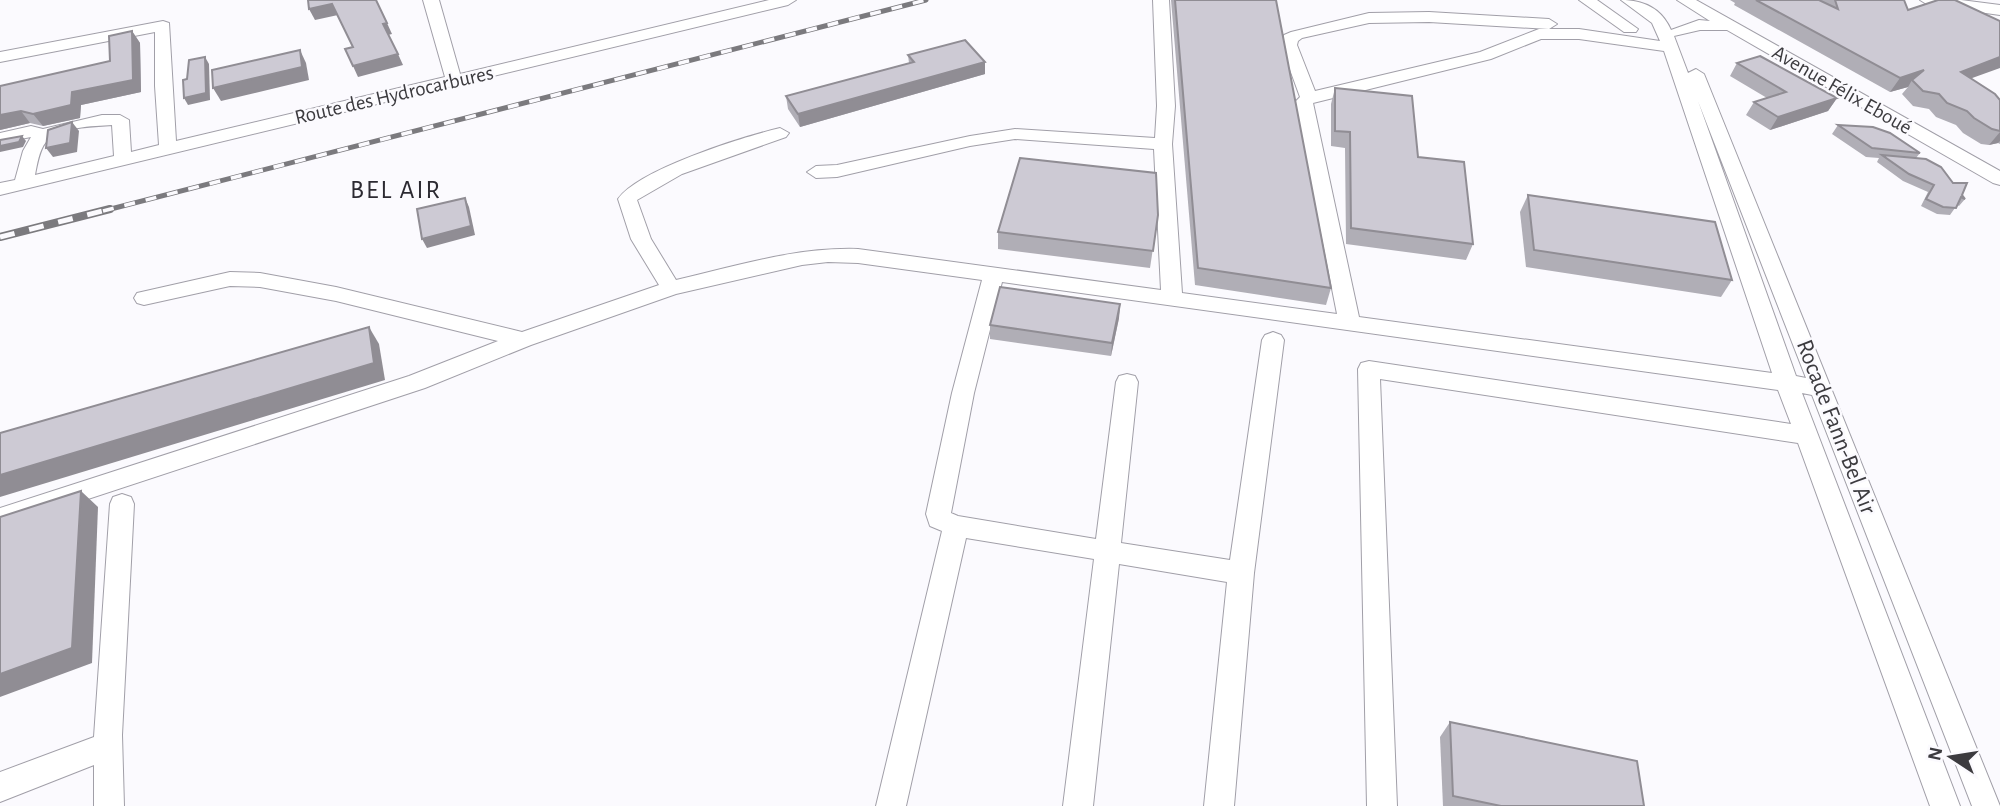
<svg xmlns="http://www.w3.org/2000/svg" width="2000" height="806" viewBox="0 0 2000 806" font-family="'Alegreya Sans',sans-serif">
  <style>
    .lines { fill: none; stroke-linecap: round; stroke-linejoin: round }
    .minor-casing { stroke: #a19fa8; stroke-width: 2 }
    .minor { fill: #fff; fill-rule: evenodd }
    .rail-far1-casing { stroke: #7b7a7e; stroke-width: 5 }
    .rail-casing { stroke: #7b7a7e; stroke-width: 8 }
    .rail-far1 { stroke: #fbfafe; stroke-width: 3.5; stroke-dasharray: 11; stroke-linecap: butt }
    .rail { stroke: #fbfafe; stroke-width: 5; stroke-dasharray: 15; stroke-linecap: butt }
    .wall { fill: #b0aeb6 }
    .shaded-wall { fill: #908d94 }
    .building { fill: #cdcad4; stroke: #908d94; stroke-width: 2 }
    .labels { text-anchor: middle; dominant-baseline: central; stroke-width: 5; stroke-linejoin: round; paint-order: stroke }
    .far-street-label { font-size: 21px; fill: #3c3b3f; stroke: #fbfafe }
    .street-label { font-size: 24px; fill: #3c3b3f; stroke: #fbfafe }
    .neighbourhood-label { font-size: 26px; letter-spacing: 2px; fill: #2c2a32; stroke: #fbfafe }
  </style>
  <rect width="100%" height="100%" fill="#fbfafe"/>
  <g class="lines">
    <!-- minor casing -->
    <g class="minor-casing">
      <g id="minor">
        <path d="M 423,0 L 439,0 L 460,74 L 769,0 L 796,0 L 788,5 L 0,195 L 0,183 L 15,180 L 23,151 L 31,137 L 0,143 L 0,133 L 31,126 L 43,129 L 102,115 L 120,115 L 129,120 L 131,152 L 159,145 L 155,86 L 155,32 L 0,62 L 0,52 L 163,21 L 169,23 L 176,141 L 445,77 ZM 112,125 L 114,156 L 35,175 C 37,165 39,150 46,142 C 59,127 93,126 112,125 Z"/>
        <path d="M 1153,0 L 1169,0 L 1175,106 L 1172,144 L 1182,293 L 1337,314 L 1295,102 L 1300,97 L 1281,45 L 1284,35 L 1291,32 L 1369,13 L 1429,12 L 1549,19 L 1557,24 L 1549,29 L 1429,22 L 1369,23 L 1302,38 L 1298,41 L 1297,45 L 1315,91 L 1480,52 L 1539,29 L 1579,29 L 1660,41 L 1652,23 L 1621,0 C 1644,0 1662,9 1671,30 L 1699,20 L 1710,21 L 1677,0 L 1696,0 L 2000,171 L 2000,185 L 1993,183 L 1727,30 L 1700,30 L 1674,36 L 1688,73 L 1696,69 L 1704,74 L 2000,806 L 1972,806 L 1812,395 L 1802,393 L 1960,806 L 1930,806 L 1798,443 L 1380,379 L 1397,806 L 1367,806 L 1358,369 L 1361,363 L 1369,361 L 1791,424 L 1778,390 L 1002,282 L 974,393 L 951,513 L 958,516 L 1096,539 L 1116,382 L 1119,376 L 1127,374 L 1135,376 L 1138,382 L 1121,543 L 1230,560 L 1262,340 L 1265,335 L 1273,332 L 1281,335 L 1284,340 L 1254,573 L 1234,806 L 1204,806 L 1227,582 L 1119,564 L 1093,806 L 1063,806 L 1094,559 L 966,538 L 906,806 L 876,806 L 942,531 L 930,526 L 926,514 L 952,393 L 982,280 L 858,263 L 828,262 L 802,265 L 676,294 L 531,345 L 425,388 L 0,528 L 0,508 L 409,376 L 498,341 L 336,301 L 260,287 L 230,286 L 144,305 L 137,303 L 134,298 L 137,293 L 230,272 L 260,273 L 336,287 L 522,332 L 659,285 L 631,239 L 618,199 C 639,169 743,137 780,128 L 789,133 L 786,137 L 682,174 L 637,200 L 651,239 L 676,280 C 736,266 796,247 858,249 L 1161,290 L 1154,149 L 1015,139 L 970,146 L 837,177 L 816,178 L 807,172 L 816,166 L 837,165 L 970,136 L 1015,129 L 1155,138 L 1157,106 ZM 1541,39 L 1579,39 L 1664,51 L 1772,373 L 1359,317 L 1313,103 L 1491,59 ZM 1698,101 L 1806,378 L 1796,376 Z"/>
        <polygon points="1579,0 1597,0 1638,29 1636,32 1624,32"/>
        <polygon points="1920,0 1961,0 2000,5 2000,15 1928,5"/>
        <polygon points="122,494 131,497 134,504 122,735 124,806 94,806 94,765 0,802 0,772 94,737 110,504 113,497"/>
      </g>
    </g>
    <!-- minor -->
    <use href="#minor" class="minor"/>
    <!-- rail-far1 casing -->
    <g class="rail-far1-casing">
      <polyline id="rail-far1" points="103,211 926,0"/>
    </g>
    <!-- rail casing -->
    <g class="rail-casing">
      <polyline id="rail" points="0,237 110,209"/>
    </g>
    <!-- rail-far1 -->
    <use href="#rail-far1" class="rail-far1"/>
    <!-- rail -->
    <use href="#rail" class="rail"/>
  </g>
  <!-- wall -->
  <g class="wall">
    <polygon points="1171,0 1276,0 1331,288 1326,305 1195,285"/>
    <polygon points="1730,0 1819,0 1822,1 1821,0 1904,0 1908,10 1971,78 2000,100 2000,144 1998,143 1989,145 1981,144 1963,133 1956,125 1936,117 1929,109 1913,106 1902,94 1908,87 1890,92 1734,5 1735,3"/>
    <polygon points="132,31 140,43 141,92 81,105 80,118 43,126 30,123 0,130 0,86 110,61"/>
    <polygon points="908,55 985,74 800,127 788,109 786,96 909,63"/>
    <polygon points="1737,63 1837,98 1828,111 1770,130 1746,115 1754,102 1767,98 1730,76"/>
    <polygon points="1335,88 1418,157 1473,244 1466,260 1346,244 1345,148 1331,146 1331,104"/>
    <polygon points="1838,125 1920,153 1916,158 1962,195 1965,199 1959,206 1957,205 1950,215 1937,214 1921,206 1928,192 1903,181 1877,162 1879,158 1866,157 1832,134"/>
    <polygon points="1528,195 1732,280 1721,297 1526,267 1520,212"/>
    <polygon points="1158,215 1150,268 998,249 998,232"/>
    <polygon points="1120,304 1119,318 1111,356 990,339 990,325"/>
    <polygon points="1450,722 1644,806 1443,806 1440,737"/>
  </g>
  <!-- shaded-wall -->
  <g class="shaded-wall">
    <polygon points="332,4 338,15 315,20 309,9"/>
    <polygon points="387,23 392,34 388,35 383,24"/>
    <polygon points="132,31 140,43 141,92 81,105 80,118 43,126 33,114 72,92 133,80"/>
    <polygon points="300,50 306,63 309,80 221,101 213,88"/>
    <polygon points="398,54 403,65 358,77 353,66"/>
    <polygon points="205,57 209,64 210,100 188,105 184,98"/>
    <polygon points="2000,57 2000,68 1950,86 1961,72"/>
    <polygon points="985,62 985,74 800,127 798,114"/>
    <polygon points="1924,70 1912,80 1908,87 1890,92 1900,78"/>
    <polygon points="1837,98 1828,111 1770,130 1778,117"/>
    <polygon points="21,111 30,123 0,130 0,115"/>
    <polygon points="72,122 79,131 77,152 53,157 46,148"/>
    <polygon points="2000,132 2000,141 1998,143 1989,145"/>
    <polygon points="22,136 26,141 23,147 0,152 0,146"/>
    <polygon points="465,198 469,207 475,235 427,248 422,239"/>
    <polygon points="1120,304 1119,318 1111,356 1112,343"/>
    <polygon points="369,327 379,344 385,380 0,497 0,475"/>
    <polygon points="81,491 98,507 92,663 0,697 0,674"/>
  </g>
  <!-- building -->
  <g class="building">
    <polygon points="308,0 376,0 387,23 383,24 398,54 353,66 345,49 353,47 332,4 309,9"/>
    <polygon points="1175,0 1276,0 1331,288 1198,268"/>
    <polygon points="1756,0 1819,0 1838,9 1835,0 1904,0 1908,10 1938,0 1955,0 2000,21 2000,57 1961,72 1995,94 2000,100 2000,131 1992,129 1974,118 1967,111 1947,103 1939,94 1923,91 1912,80 1924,70 1900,78"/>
    <polygon points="132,31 133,80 72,92 71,105 33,114 21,111 0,115 0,86 110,61 109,36"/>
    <polygon points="965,40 985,62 798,114 786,96 914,62 908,55"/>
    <polygon points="300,50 302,67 213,88 212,70"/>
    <polygon points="1760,56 1837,98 1778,117 1754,102 1786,92 1737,63"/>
    <polygon points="205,57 206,93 184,98 183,80 187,79 189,60"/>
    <polygon points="1335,88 1412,96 1418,157 1464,162 1473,244 1351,228 1350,132 1335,131"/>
    <polygon points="72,122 70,143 46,148 48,130"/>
    <polygon points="1838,125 1873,127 1890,133 1920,153 1872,148"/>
    <polygon points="22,136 19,142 0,146 0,140"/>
    <polygon points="1882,155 1926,159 1941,167 1953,183 1967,183 1962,195 1965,199 1961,197 1956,208 1943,207 1926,199 1934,185 1909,174"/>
    <polygon points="1020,158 1156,173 1158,215 1153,251 998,232"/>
    <polygon points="1528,195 1715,222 1732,280 1534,250"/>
    <polygon points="465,198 471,226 422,239 417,209"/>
    <polygon points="1000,287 1120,304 1112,343 990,325"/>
    <polygon points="369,327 374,363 0,475 0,433"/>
    <polygon points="81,491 72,648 0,674 0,517"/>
    <polygon points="1450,722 1637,761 1644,806 1501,806 1453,796"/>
  </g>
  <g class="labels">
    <!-- far-street labels -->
    <g class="far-street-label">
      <text transform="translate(1842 90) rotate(30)">Avenue Félix Eboué</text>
      <text transform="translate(394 95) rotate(-13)">Route des Hydrocarbures</text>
    </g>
    <!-- street labels -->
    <g class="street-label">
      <text transform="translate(1836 427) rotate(69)">Rocade Fann-Bel Air</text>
    </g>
    <!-- neighbourhood labels -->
    <g class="neighbourhood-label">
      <text x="396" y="190">BEL AIR</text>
    </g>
  </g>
  <!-- north arrow -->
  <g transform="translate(1951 757) rotate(282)" stroke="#fbfafe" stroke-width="5" paint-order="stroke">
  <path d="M0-5L12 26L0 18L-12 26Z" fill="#3c3b3f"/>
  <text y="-10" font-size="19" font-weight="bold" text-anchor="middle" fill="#3c3b3f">N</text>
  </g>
</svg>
